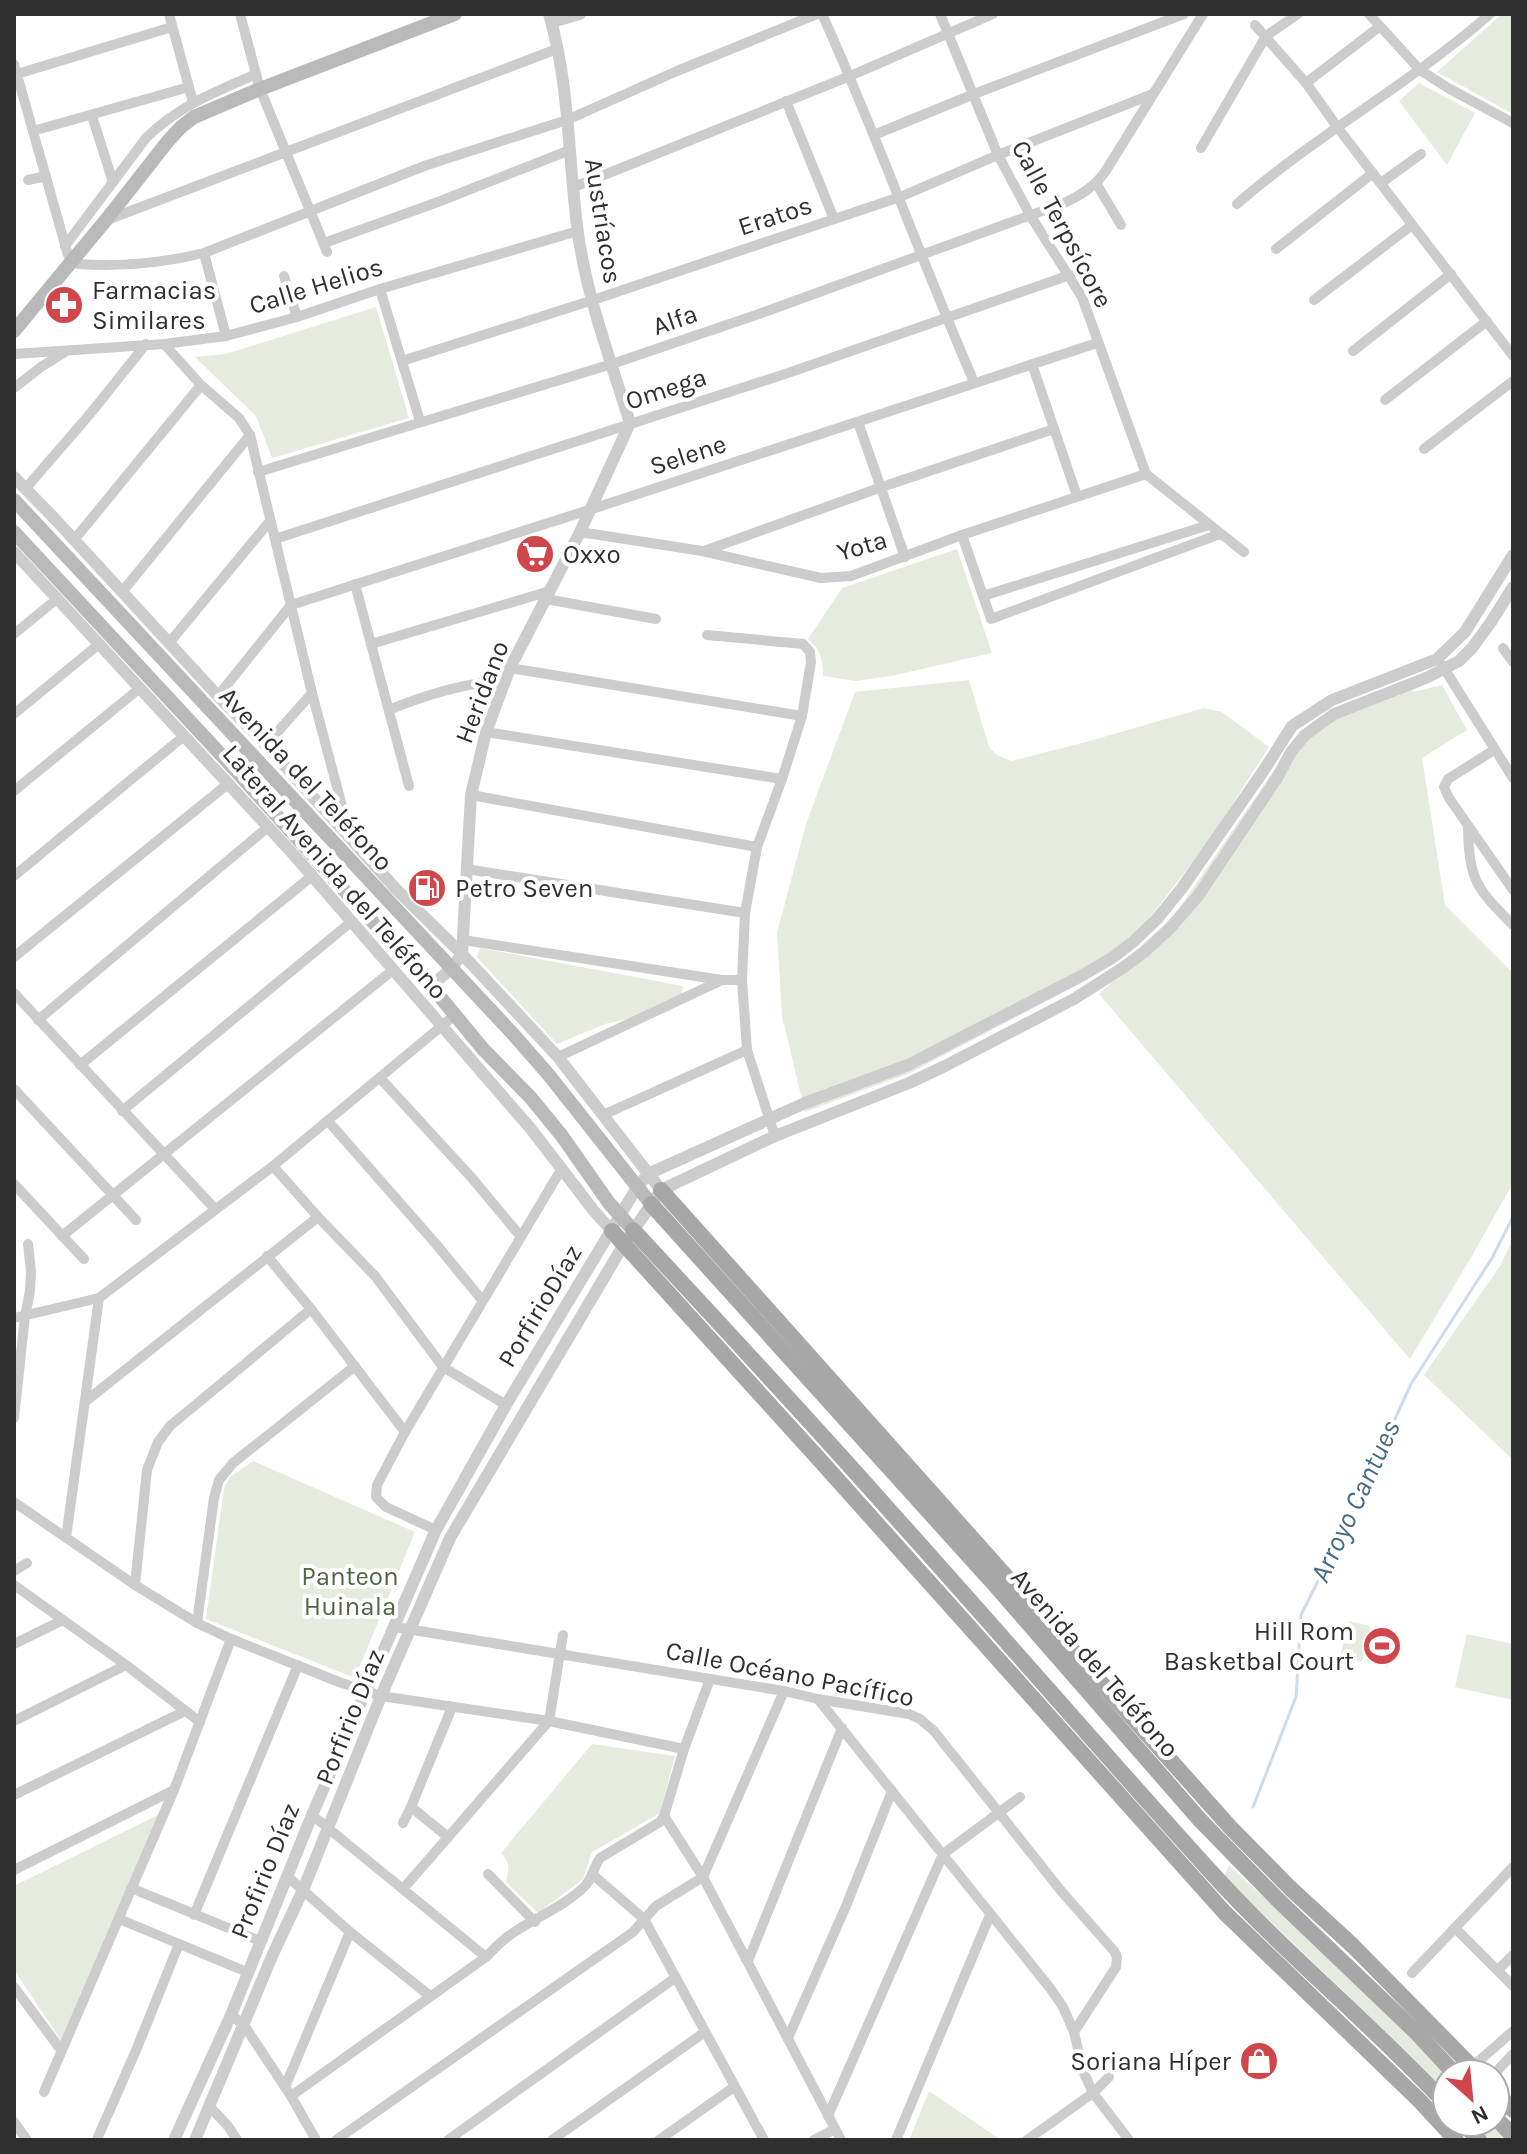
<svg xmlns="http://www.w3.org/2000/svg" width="1527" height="2154" viewBox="0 0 1527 2154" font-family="Karla,sans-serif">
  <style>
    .green { fill: #e5ebdf }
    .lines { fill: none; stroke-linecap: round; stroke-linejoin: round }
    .stream { stroke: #cddce8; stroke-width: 3 }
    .minor { stroke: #ccc; stroke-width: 10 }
    .tertiary { stroke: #ccc; stroke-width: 12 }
    .secondary { stroke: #b9b9b9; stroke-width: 14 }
    .primary { stroke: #a7a7a7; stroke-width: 16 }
    .labels { text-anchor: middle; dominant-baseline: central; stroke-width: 8; stroke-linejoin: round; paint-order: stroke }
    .street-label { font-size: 26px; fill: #2f2f2f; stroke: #fff }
    .poi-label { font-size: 26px; fill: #2f2f2f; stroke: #fff; text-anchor: start }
    .park-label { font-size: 26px; fill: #516642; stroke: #fff }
    .water-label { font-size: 28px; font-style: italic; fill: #466b88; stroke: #fff }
  </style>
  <rect width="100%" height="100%" fill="#fff"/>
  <!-- green -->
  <g class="green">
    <polygon points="1502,14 1513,14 1513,114 1437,72"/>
    <polygon points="1419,83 1475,113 1447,165 1399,101"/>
    <polygon points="376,307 409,418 272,458 256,416 195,357 226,354"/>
    <path d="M 957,549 L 992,653 L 891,676 L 856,681 L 823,676 C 823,660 821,650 808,639 L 842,588 Z"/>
    <polygon points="969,680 989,747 997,755 1011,761 1086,742 1204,708 1222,712 1269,747 1208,842 1135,937 1083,982 910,1073 805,1112 782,1016 777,933 806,824 855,692"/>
    <polygon points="1410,683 1413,692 1442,685 1467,730 1422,758 1445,905 1513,973 1513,1183 1472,1256 1410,1359 1099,994 1158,939 1297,737"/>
    <polygon points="480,948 683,986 681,998 636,1017 605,1024 557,1044 477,957"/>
    <polygon points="1513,1239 1513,1460 1424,1375 1500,1266"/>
    <polygon points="253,1461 415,1532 355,1678 206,1619 224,1488 230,1477"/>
    <polygon points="1349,1621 1370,1626 1362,1662 1340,1657"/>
    <polygon points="1375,1626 1397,1631 1388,1667 1367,1662"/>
    <polygon points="1467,1634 1513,1644 1513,1700 1455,1687"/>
    <path d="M 592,1744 L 675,1756 L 660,1813 L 592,1852 L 583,1879 L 538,1913 L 506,1882 C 509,1869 511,1864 501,1853 Z"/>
    <polygon points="158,1815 62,2042 14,1970 14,1886"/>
    <polygon points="1229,1865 1376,2002 1447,2074 1447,2094 1402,2047 1224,1877"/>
    <polygon points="929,2091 1001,2140 909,2140"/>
    <polygon points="1473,2122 1490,2122 1506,2140 1489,2140"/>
  </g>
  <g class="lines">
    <!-- stream -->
    <polyline class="stream" points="1253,1807 1296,1697 1301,1615 1349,1519 1411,1384 1492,1258 1513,1217"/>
    <!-- minor -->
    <g class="minor">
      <polyline points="169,14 193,102"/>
      <polyline points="240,14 260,89 327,252"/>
      <path d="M 822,14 C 877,135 921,260 974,382"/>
      <polyline points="940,14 998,155 1030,215 1082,297 1146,474 1244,552"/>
      <polyline points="1369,14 1420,70 1448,88 1513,123"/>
      <polyline points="1255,25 1306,83 1338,128 1513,356"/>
      <path d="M 14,64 L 68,255 L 72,260 L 78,264 C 120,267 163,263 204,253 L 427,165 L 567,120 L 677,71 L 817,14"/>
      <polyline points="17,74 172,27"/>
      <polyline points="1306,83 1379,27"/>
      <polyline points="786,101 834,219"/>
      <polyline points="92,116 113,182"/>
      <polyline points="33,131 189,87"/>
      <polyline points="874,135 974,94 1184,14"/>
      <polyline points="1201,148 1266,36 1298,14"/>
      <polyline points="28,180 46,176"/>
      <polyline points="1096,183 1121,225"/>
      <polyline points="1381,183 1421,154"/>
      <polyline points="574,187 850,76 993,14"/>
      <path d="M 1237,204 C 1316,135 1410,84 1490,14"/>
      <polyline points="107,220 557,49"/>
      <polyline points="324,243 438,202 570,150"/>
      <path d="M 65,246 L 146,138 C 178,106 215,92 256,74"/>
      <polyline points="1276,249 1373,173"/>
      <polyline points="204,253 226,336"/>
      <polyline points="284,276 297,317"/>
      <polyline points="380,289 420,421"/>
      <polyline points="1314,300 1412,225"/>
      <polyline points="164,344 201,385 239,418 250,435 312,693 351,840"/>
      <polyline points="1353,351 1451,274"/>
      <polyline points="14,354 164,344 226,336 297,317 380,289 578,231"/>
      <polyline points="402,361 593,300 900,197 998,155 1153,94"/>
      <polyline points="1032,364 1077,496"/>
      <polyline points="14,388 41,367 65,352"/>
      <polyline points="1385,400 1487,321"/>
      <polyline points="858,422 905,557"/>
      <polyline points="1424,449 1513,381"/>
      <path d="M 258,472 L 612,364 L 759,314 L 1064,203 C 1081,195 1094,187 1105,172 L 1203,14"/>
      <polyline points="26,488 90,414 146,344"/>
      <polyline points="580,532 702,551 821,578 851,576 962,535 1146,474"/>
      <polyline points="962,535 991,619 1220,534"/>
      <polyline points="275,539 785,374 1070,275"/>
      <polyline points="74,540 201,385"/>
      <polyline points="704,551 879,488 1054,429"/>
      <polyline points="355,584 409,786"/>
      <polyline points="122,592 250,435"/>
      <polyline points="983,596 1209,525"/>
      <polyline points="546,599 656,619"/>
      <polyline points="14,634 58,598"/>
      <polyline points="707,635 803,644 810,652 811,662 802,716 782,779 757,847 745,913 742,980 747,1050 775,1136"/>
      <polyline points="169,643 270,521"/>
      <polyline points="371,644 550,591"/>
      <polyline points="1503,648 1513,662"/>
      <polyline points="1442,665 1513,778"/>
      <polyline points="510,668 802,716"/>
      <polyline points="218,696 291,605 589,510 1097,343"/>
      <path d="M 389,710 C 417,698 475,679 505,682"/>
      <polyline points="14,714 99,644"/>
      <polyline points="486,732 782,779"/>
      <polyline points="266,745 312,693"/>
      <polyline points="1494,750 1448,779 1444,787 1449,798 1513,890"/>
      <polyline points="14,791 140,688"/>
      <polyline points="471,795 757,847"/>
      <path d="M 1468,827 C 1469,880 1476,888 1513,925"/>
      <polyline points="466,869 745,913"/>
      <polyline points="14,876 184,736"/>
      <polyline points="463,940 722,980 742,980"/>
      <polyline points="14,957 229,783"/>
      <polyline points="14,993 215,1209"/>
      <polyline points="38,1020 268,827"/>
      <polyline points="558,1057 722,980"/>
      <polyline points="80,1065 312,876"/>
      <polyline points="380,1078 471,1177 521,1237"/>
      <polyline points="14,1089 136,1220"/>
      <polyline points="122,1111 351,922"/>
      <polyline points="603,1115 747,1050"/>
      <polyline points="328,1121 436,1244 482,1300"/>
      <polyline points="273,1166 318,1217 375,1276 443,1367 506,1405"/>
      <polyline points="14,1184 84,1259"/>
      <polyline points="62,1236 393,970"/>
      <polyline points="267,1256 311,1309 405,1432"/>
      <polyline points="14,1318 99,1298 273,1166 455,1015"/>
      <polyline points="86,1401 318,1217"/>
      <polyline points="14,1418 25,1316 30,1291 31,1271 28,1244"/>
      <polyline points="14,1502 135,1585 197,1623 231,1639 339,1682 381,1696 549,1721 684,1749"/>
      <polyline points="436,1530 386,1507 376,1497 377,1485 405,1432 562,1168"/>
      <polyline points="66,1538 99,1298"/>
      <polyline points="14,1571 27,1563"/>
      <polyline points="14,1585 126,1665 200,1722"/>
      <polyline points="135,1585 147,1470 158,1442 170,1426 311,1309"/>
      <polyline points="197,1623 214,1498 219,1480 233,1463 355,1366"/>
      <polyline points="395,1627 784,1691 818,1699 909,1714 920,1719 934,1731 1062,1892 1114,1951 1117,1957 1116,1967 1074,2032"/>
      <polyline points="14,1644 63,1620"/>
      <polyline points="818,1699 1050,1988 1063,2007 1074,2032 1083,2071 1093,2093 1129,2140"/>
      <polyline points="14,1721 126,1665"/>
      <polyline points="14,1795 185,1711"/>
      <polyline points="411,1807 448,1837"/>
      <polyline points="312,1815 486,1957"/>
      <polyline points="664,1816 703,1877 841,2140"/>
      <polyline points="403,1823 411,1807 452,1707"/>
      <polyline points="14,1870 174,1790"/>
      <polyline points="488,1874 535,1922"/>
      <polyline points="592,1874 644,1919 764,2140"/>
      <polyline points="287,1876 350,1932 430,1996"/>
      <polyline points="131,1888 260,1941"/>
      <polyline points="403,1889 549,1721 563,1635"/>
      <polyline points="194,1915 298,1665"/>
      <polyline points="119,1919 247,1972"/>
      <polyline points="1455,1928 1513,1986"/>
      <polyline points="748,1961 842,1728"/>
      <polyline points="1498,1970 1513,1955"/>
      <polyline points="1412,1973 1513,1867"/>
      <polyline points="14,1987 61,2050"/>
      <polyline points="231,2015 244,2025 291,2096 316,2140"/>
      <polyline points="788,2038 846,1906 892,1791"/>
      <polyline points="1472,2067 1513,2031"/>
      <polyline points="1494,2074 1513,2054"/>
      <polyline points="285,2087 350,1932"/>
      <polyline points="44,2092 174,1790 231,1639"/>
      <path d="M 291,2096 L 486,1957 C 493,1950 501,1941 510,1935 C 534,1918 564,1907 585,1886 C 592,1878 594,1867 600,1858 L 660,1822 L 664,1816 L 684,1749 L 710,1679"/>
      <polyline points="210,2107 228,2126 237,2140"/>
      <polyline points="828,2116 943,1854 1020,1797"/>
      <polyline points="14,2122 27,2140"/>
      <polyline points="98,2137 137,2048 179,1944"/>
      <polyline points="336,2140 633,1932 656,1906 703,1877 784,1691"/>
      <polyline points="448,2140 675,1978"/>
      <polyline points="552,2140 705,2032"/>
      <polyline points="659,2140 734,2087"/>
      <polyline points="814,2140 835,2129"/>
      <polyline points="896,2140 990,1915"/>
      <polyline points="1027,2140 1093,2093 1109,2077"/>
    </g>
    <!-- tertiary -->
    <g class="tertiary">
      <polyline points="552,22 580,14"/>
      <polyline points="14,477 54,518 218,696 266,745 396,889 462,954 558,1057 661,1190"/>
      <polyline points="14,552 294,855 531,1129 594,1211 612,1231"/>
      <path d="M 431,986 L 451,969 L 462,954 L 471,795 L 486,732 L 510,668 L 580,532 L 630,423 C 611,361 587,298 578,233 C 568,161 570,85 549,14"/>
      <polyline points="174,2140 231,2015 312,1815 436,1530 506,1405 636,1189 648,1174 805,1103 908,1065 1081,976 1112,958 1133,942 1157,919 1182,888 1264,770 1292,726 1332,700 1437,659 1465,632 1513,555"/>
      <polyline points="195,2140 273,1954 303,1890 381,1696 450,1538 624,1244 661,1190 775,1136 909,1083 945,1066 1074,999 1124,967 1144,952 1170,928 1198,896 1277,778 1291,752 1305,735 1334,714 1426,678 1459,661 1472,648 1491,622 1513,587"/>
    </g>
    <!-- secondary -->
    <g class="secondary">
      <polyline points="14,331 106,220 168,141 181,127 194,117 260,89 455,14"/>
      <polyline points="14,500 513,1034 548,1074 651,1204"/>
      <polyline points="14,532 238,773 431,986 483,1049 531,1098 562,1136 609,1203 633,1230"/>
    </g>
    <!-- primary -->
    <g class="primary">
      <polyline points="661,1190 1230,1827 1290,1888 1353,1946 1479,2074"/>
      <polyline points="651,1204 995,1585 1200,1820 1278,1900 1417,2033 1455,2074"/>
      <path d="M 633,1230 C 719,1323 806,1416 890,1511 C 998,1631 1103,1753 1211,1872 C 1285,1954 1372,2024 1447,2105"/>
      <polyline points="612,1231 818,1458 1225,1913 1420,2101 1456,2140"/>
      <polyline points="1495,2091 1513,2110"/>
      <polyline points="1495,2117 1513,2136"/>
      <polyline points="1462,2122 1479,2140"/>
    </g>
  </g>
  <!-- icons -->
  <defs>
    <g id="pharmacy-disc" transform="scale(2)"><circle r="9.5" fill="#d1464a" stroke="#fff"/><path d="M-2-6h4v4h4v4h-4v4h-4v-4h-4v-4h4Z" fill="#fff"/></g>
    <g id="supermarket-disc" transform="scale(2)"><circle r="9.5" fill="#d1464a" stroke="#fff"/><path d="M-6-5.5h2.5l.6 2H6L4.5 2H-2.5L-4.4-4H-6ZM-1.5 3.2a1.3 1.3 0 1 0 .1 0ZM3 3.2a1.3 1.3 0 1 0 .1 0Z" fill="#fff"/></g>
    <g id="fuel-disc" transform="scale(2)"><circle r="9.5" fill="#d1464a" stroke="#fff"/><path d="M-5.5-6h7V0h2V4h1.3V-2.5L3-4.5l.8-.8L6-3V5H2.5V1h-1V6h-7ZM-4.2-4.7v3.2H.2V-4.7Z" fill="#fff"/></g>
    <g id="stadium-disc" transform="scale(2)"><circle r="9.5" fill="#d1464a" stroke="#fff"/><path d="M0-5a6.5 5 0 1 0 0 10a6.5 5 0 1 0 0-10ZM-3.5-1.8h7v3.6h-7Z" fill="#fff"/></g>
    <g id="shop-disc" transform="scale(2)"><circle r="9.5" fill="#d1464a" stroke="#fff"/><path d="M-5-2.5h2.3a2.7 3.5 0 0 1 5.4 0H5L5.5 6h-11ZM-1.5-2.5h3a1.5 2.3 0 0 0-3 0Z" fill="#fff"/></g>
  </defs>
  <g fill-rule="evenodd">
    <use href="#pharmacy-disc" x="64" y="305"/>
    <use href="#supermarket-disc" x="535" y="554"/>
    <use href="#fuel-disc" x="427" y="888"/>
    <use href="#stadium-disc" x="1382" y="1646"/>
    <use href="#shop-disc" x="1259" y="2061"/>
  </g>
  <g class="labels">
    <!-- street labels -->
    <g class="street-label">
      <text transform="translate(775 216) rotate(-18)">Eratos</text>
      <text transform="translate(603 221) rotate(81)">Austríacos</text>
      <text transform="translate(1062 224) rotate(62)">Calle Terpsícore</text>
      <text transform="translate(316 286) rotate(-17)">Calle Helios</text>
      <text transform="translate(675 320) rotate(-19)">Alfa</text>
      <text transform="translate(666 389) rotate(-18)">Omega</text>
      <text transform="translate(688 455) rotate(-18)">Selene</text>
      <text transform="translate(862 546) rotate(-16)">Yota</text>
      <text transform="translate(482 692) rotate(-69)">Heridano</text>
      <text transform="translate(306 779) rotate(47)">Avenida del Teléfono</text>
      <text transform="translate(335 872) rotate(49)">Lateral Avenida del Teléfono</text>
      <text transform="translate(540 1306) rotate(-59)">PorfirioDíaz</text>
      <text transform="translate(1095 1663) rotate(49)">Avenida del Teléfono</text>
      <text transform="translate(790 1674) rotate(11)">Calle Océano Pacífico</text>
      <text transform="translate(350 1717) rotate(-68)">Porfirio Díaz</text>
      <text transform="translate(265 1871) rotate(-68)">Profirio Díaz</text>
    </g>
    <!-- poi labels -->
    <g class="poi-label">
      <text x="92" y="290">Farmacias<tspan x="92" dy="30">Similares</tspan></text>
      <text x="563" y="554">Oxxo</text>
      <text x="455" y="888">Petro Seven</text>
      <text x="1354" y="1631" text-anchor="end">Hill Rom<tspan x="1354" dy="30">Basketbal Court</tspan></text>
      <text x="1231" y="2061" text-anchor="end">Soriana Híper</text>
    </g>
    <!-- park labels -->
    <g class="park-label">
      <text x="350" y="1576">Panteon<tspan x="350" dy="30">Huinala</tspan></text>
    </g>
    <!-- water labels -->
    <g class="water-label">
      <text transform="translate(1355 1501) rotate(-65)">Arroyo Cantues</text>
    </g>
  </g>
  <!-- border -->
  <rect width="1527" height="2154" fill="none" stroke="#2f2f2f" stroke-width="32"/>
  <!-- north arrow -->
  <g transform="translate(1471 2098) rotate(153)"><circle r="38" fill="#ffffff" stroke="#acacac" stroke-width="2"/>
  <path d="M0-6L14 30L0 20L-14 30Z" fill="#d1464a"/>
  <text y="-12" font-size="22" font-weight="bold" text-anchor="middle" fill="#2f2f2f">N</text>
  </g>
</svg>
